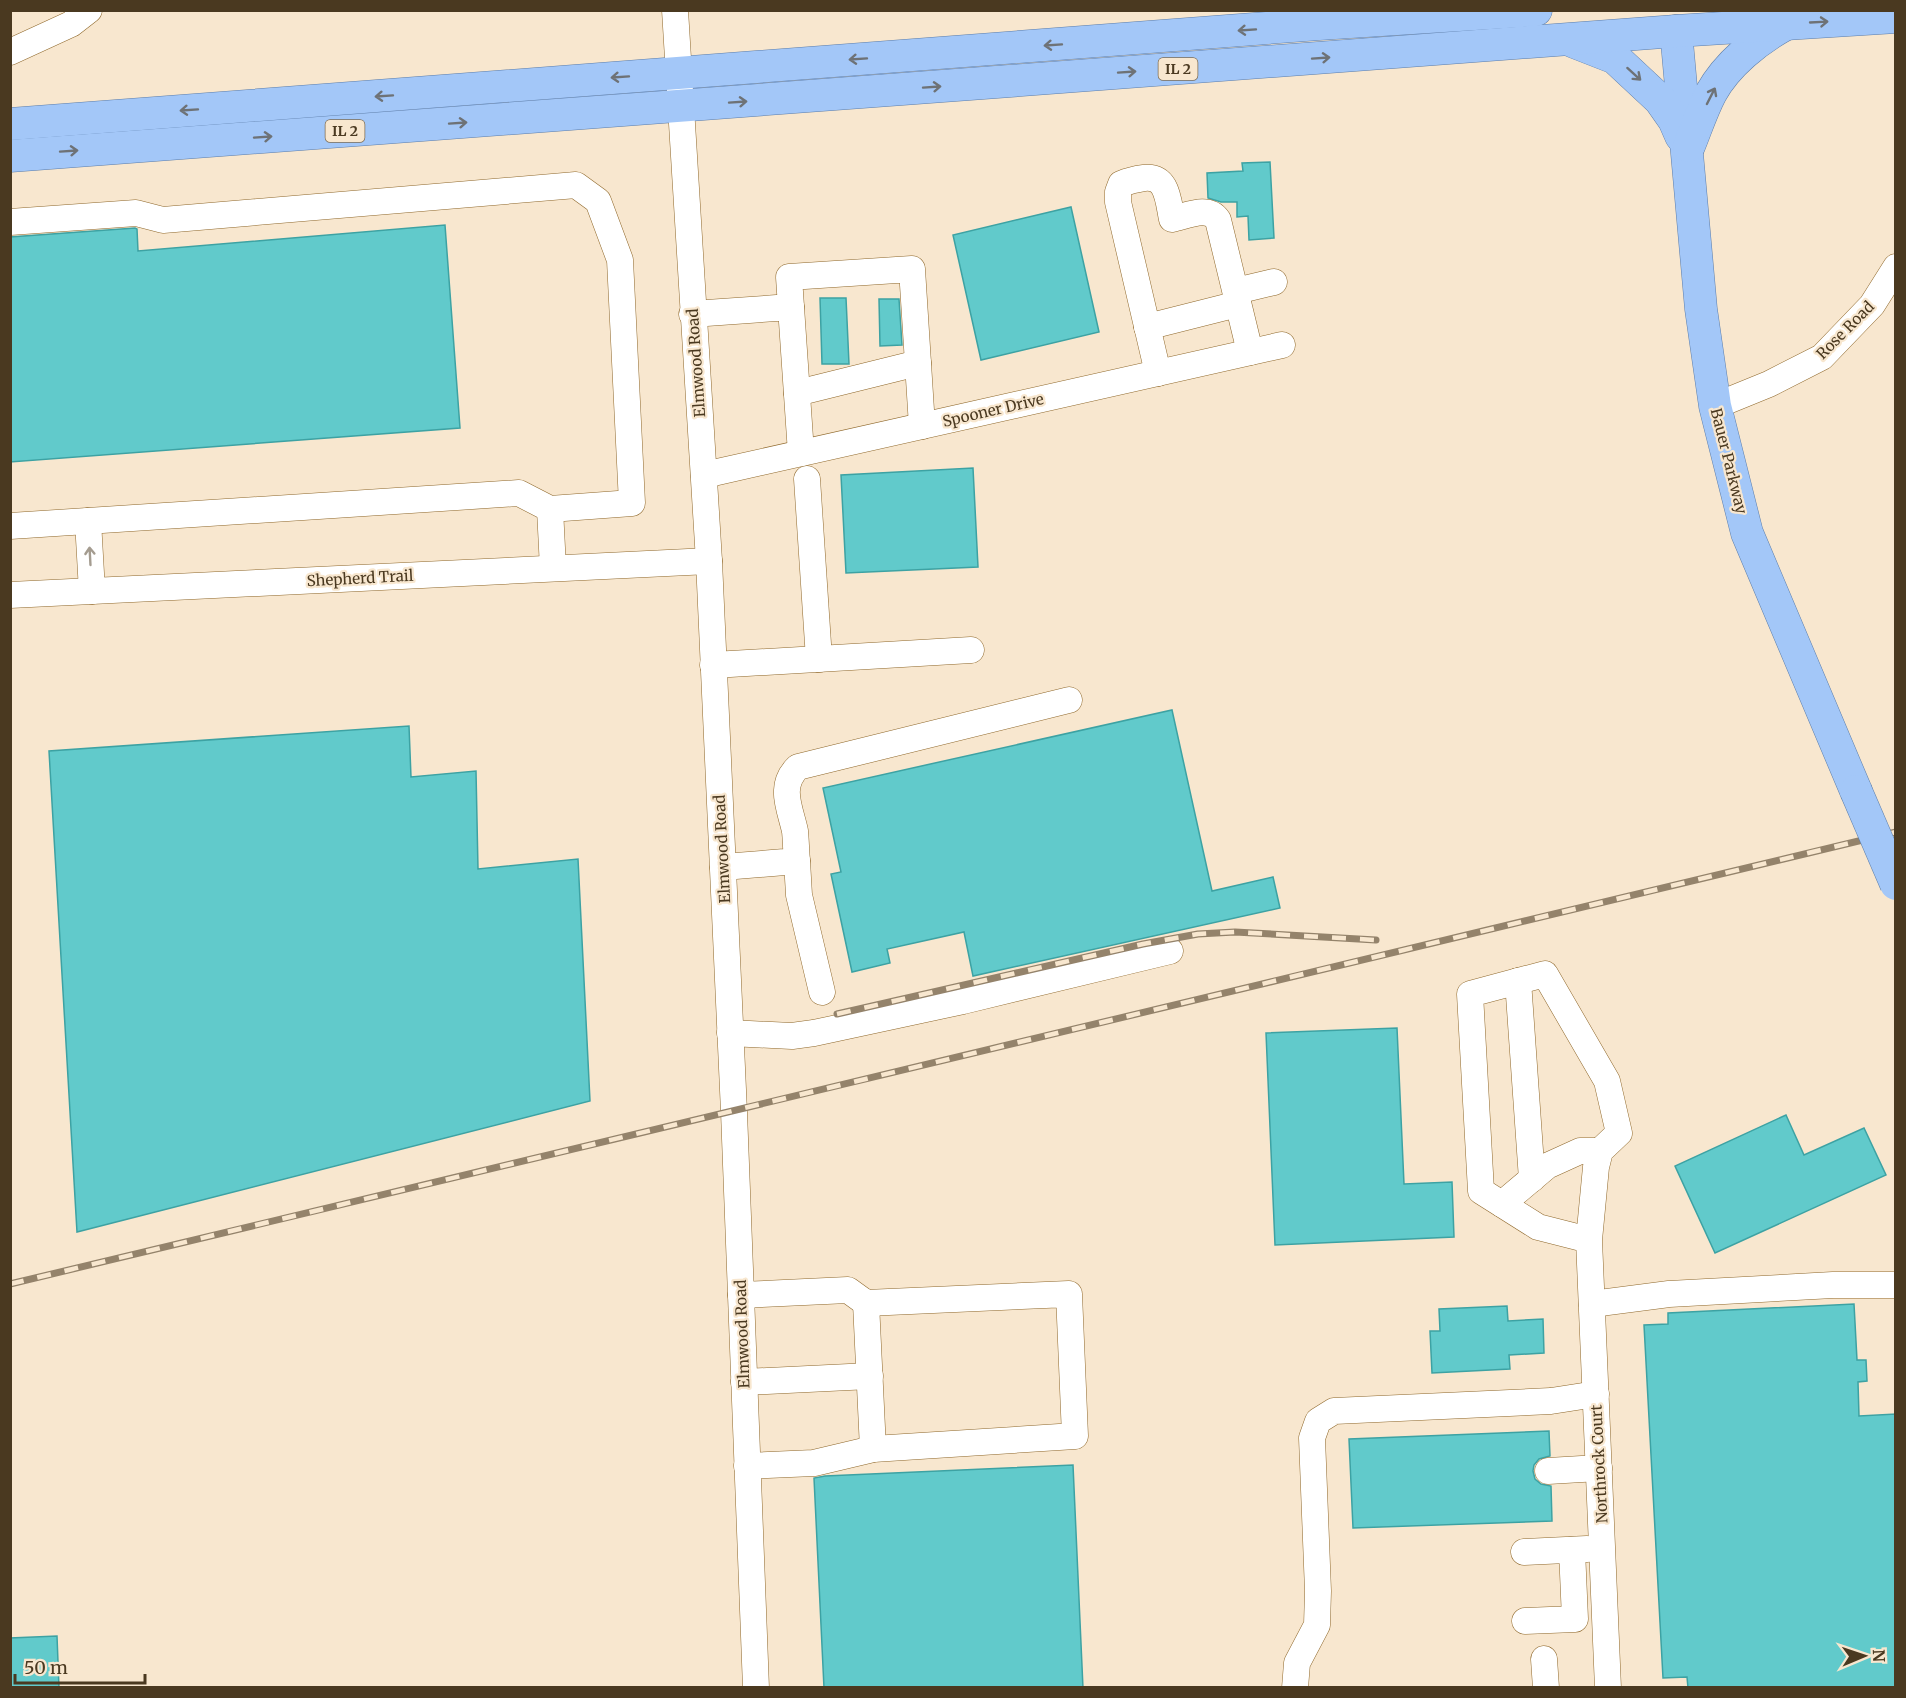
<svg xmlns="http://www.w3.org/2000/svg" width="1906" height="1698" viewBox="0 0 1906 1698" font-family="Merriweather,serif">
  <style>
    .building { fill: #61cacb; stroke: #3da2a3; stroke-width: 1.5 }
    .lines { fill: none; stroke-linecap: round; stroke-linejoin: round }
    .minor-casing { stroke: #8f682b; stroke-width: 27 }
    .major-casing { stroke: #5c7da9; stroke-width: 33 }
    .minor { stroke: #fff; stroke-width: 26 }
    .major { stroke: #a3c7f8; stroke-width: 32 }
    .rail-casing { stroke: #94836b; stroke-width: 7 }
    .rail { stroke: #f8e7cf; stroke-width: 4.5; stroke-dasharray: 14; stroke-linecap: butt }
    .major-bridge-casing { stroke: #5c7da9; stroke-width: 33; stroke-linecap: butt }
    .major-bridge { stroke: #a3c7f8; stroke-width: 32 }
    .oneway { stroke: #6e7276 }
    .oneway2 { stroke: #a49c90 }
    .labels { text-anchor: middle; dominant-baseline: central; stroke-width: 4.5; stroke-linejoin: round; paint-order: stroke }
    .shield { fill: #f8e7cf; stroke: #7e6d54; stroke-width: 1.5 }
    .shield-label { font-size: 14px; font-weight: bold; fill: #4a3920 }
    .street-label { font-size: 15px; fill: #4a3920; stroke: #f8e7cf }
  </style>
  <rect width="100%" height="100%" fill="#f8e7cf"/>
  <!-- building -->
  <g class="building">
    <polygon points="1270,162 1274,238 1249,240 1248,216 1237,217 1237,202 1221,202 1208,198 1207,173 1243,171 1242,163"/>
    <polygon points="1071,207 1099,332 981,360 953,235"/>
    <polygon points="445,225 460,428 10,462 10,237 135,228 137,229 138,251"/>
    <polygon points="820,298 846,298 849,364 822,364"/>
    <polygon points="879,299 899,299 902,345 880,346"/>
    <polygon points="973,468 978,567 846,573 841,475"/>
    <polygon points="1172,710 1212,891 1273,877 1280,908 973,976 964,932 887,949 890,963 852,972 831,874 841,872 823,788"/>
    <polygon points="409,726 411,777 476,771 478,869 578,859 590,1101 77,1232 49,751"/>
    <polygon points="1397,1028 1404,1184 1452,1182 1454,1237 1275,1245 1266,1033"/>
    <polygon points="1786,1115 1804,1155 1864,1128 1886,1175 1715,1253 1675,1166"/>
    <polygon points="1854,1304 1857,1360 1866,1360 1867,1381 1858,1382 1859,1416 1896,1414 1896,1688 1688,1688 1687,1677 1663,1678 1644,1325 1668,1324 1668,1313"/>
    <polygon points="1507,1306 1508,1321 1543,1319 1544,1353 1509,1355 1510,1369 1432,1373 1430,1331 1440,1331 1439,1309"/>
    <polygon points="1549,1431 1550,1456 1539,1459 1534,1465 1533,1471 1535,1479 1541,1484 1551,1486 1552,1521 1353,1528 1349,1439"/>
    <polygon points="1073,1465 1083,1688 824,1688 814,1478 825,1476"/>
    <polygon points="57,1636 59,1688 10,1688 10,1638"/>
  </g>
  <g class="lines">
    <!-- minor casing -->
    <g class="minor-casing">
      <g id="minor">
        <polyline points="675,10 709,561 734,1112 756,1688"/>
        <polyline points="10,52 71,24 89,10"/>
        <polyline points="10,222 136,213 163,220 576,185 598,201 620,260 632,503 550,509 519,493 10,526"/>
        <polyline points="1236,291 1274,282"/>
        <polyline points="791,307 789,277 912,269 922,426"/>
        <polyline points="692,314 791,307 801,453"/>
        <polyline points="1147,327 1238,304"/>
        <path d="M 1158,373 L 1118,202 L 1118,192 L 1121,184 C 1128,181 1136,179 1144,178 C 1168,175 1168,201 1172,219 C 1187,216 1208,205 1218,220 L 1250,352"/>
        <polyline points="797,393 918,363"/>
        <polyline points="1715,406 1769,384 1822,357 1872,305 1896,267"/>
        <polyline points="704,475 1282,345"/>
        <polyline points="807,479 819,659"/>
        <polyline points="550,509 553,568"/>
        <polyline points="88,521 92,591"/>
        <polyline points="10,595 709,561"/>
        <polyline points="713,665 971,650"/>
        <polyline points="797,861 799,895 822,992"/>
        <path d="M 723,867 L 797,861 C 796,851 796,841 795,831 C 790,808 778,786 798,767 L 1069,700"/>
        <polyline points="1518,981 1532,1179"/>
        <polyline points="730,1033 792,1036 814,1033 963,1001 1170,951"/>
        <polyline points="1502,1204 1547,1166 1580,1151 1600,1151"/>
        <polyline points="1589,1240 1538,1227 1481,1191 1470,994 1545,974 1607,1081 1619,1133 1600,1151 1596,1167 1589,1240 1608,1688"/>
        <polyline points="741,1295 848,1290 866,1303 1069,1294 1075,1436 873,1449 814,1463 747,1466"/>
        <polyline points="866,1303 873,1449"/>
        <polyline points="1592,1304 1669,1294 1833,1285 1896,1285"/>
        <polyline points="744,1382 870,1376"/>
        <polyline points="1548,1471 1599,1468"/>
        <polyline points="1524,1552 1587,1549"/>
        <polyline points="1525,1621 1575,1619 1572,1550"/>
        <polyline points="1544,1659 1546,1688"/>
        <polyline points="1295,1688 1297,1663 1317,1625 1318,1591 1312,1438 1318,1421 1334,1411 1551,1401 1596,1394"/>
      </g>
    </g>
    <!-- major casing -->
    <g class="major-casing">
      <g id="major">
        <polyline points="1676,31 1701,309 1715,406 1747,533 1856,791"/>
        <polyline points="1574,42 1615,58 1660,100 1674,120 1681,136"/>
        <polyline points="10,124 1319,24 1536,10"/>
        <path d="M 1689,146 C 1696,129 1702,110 1711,93 C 1727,64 1757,40 1786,24"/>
        <polyline points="10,156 1676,31 1896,17"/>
      </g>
    </g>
    <!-- minor -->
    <use href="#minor" class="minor"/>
    <!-- major -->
    <use href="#major" class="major"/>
    <!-- rail casing -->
    <g class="rail-casing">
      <g id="rail">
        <polyline points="837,1014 1143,944 1198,934 1235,932 1376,940"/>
        <polyline points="10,1284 1896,832"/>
      </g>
    </g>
    <!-- rail -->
    <use href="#rail" class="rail"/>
    <!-- major-bridge casing -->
    <g class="major-bridge-casing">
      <polyline id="major-bridge" points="1856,791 1896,884"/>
    </g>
    <!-- major-bridge -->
    <use href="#major-bridge" class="major-bridge"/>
  </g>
  <!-- one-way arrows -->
  <defs><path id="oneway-shaft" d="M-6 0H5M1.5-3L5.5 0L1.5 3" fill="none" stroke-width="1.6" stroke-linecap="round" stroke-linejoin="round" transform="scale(1.5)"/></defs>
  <g class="oneway">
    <use href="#oneway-shaft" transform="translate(1819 22) rotate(-3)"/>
    <use href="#oneway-shaft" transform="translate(1247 30) rotate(176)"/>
    <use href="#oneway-shaft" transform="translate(1053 45) rotate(176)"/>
    <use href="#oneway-shaft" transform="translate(1321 58) rotate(-4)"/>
    <use href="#oneway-shaft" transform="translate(858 59) rotate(176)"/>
    <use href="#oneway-shaft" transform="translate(1127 72) rotate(-4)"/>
    <use href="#oneway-shaft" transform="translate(1634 74) rotate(42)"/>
    <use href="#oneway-shaft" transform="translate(620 77) rotate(176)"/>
    <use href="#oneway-shaft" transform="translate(932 87) rotate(-4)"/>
    <use href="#oneway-shaft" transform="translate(384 96) rotate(176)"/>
    <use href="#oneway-shaft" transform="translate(1711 96) rotate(-63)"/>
    <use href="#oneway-shaft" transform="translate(738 102) rotate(-4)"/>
    <use href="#oneway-shaft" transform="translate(189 110) rotate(176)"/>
    <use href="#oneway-shaft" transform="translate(458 123) rotate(-4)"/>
    <use href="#oneway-shaft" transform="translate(263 137) rotate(-4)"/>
    <use href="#oneway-shaft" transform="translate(69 151) rotate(-4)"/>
  </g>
  <use class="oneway2" href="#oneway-shaft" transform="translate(90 556) rotate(-93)"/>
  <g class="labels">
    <!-- shield labels -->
    <g class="shield">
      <rect x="1158.5" y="58" width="39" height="22" rx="4.5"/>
      <rect x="325.5" y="120" width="39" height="22" rx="4.5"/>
    </g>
    <g class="shield-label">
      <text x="1178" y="69">IL 2</text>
      <text x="345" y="131">IL 2</text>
    </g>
    <!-- street labels -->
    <g class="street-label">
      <text transform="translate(1845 330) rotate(-45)">Rose Road</text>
      <text transform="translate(696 363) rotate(-94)">Elmwood Road</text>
      <text transform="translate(993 410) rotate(-13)">Spooner Drive</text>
      <text transform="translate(1729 461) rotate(76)">Bauer Parkway</text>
      <text transform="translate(360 578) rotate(-3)">Shepherd Trail</text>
      <text transform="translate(722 849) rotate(-93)">Elmwood Road</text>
      <text transform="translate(742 1334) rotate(-92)">Elmwood Road</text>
      <text transform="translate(1599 1464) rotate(-93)">Northrock Court</text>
    </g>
  </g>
  <!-- border -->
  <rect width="1906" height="1698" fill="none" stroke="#4a3920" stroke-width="24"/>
  <!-- north arrow -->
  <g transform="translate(1864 1656) rotate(88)" stroke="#f8e7cf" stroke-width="4.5" paint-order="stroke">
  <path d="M0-4.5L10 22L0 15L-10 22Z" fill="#4a3920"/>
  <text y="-9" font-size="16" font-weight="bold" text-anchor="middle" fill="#4a3920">N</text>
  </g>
  <!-- scale -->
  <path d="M15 1674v9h130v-9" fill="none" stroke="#4a3920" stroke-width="3"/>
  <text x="24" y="1674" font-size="18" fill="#4a3920" stroke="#f8e7cf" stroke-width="4.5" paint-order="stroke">50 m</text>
</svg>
